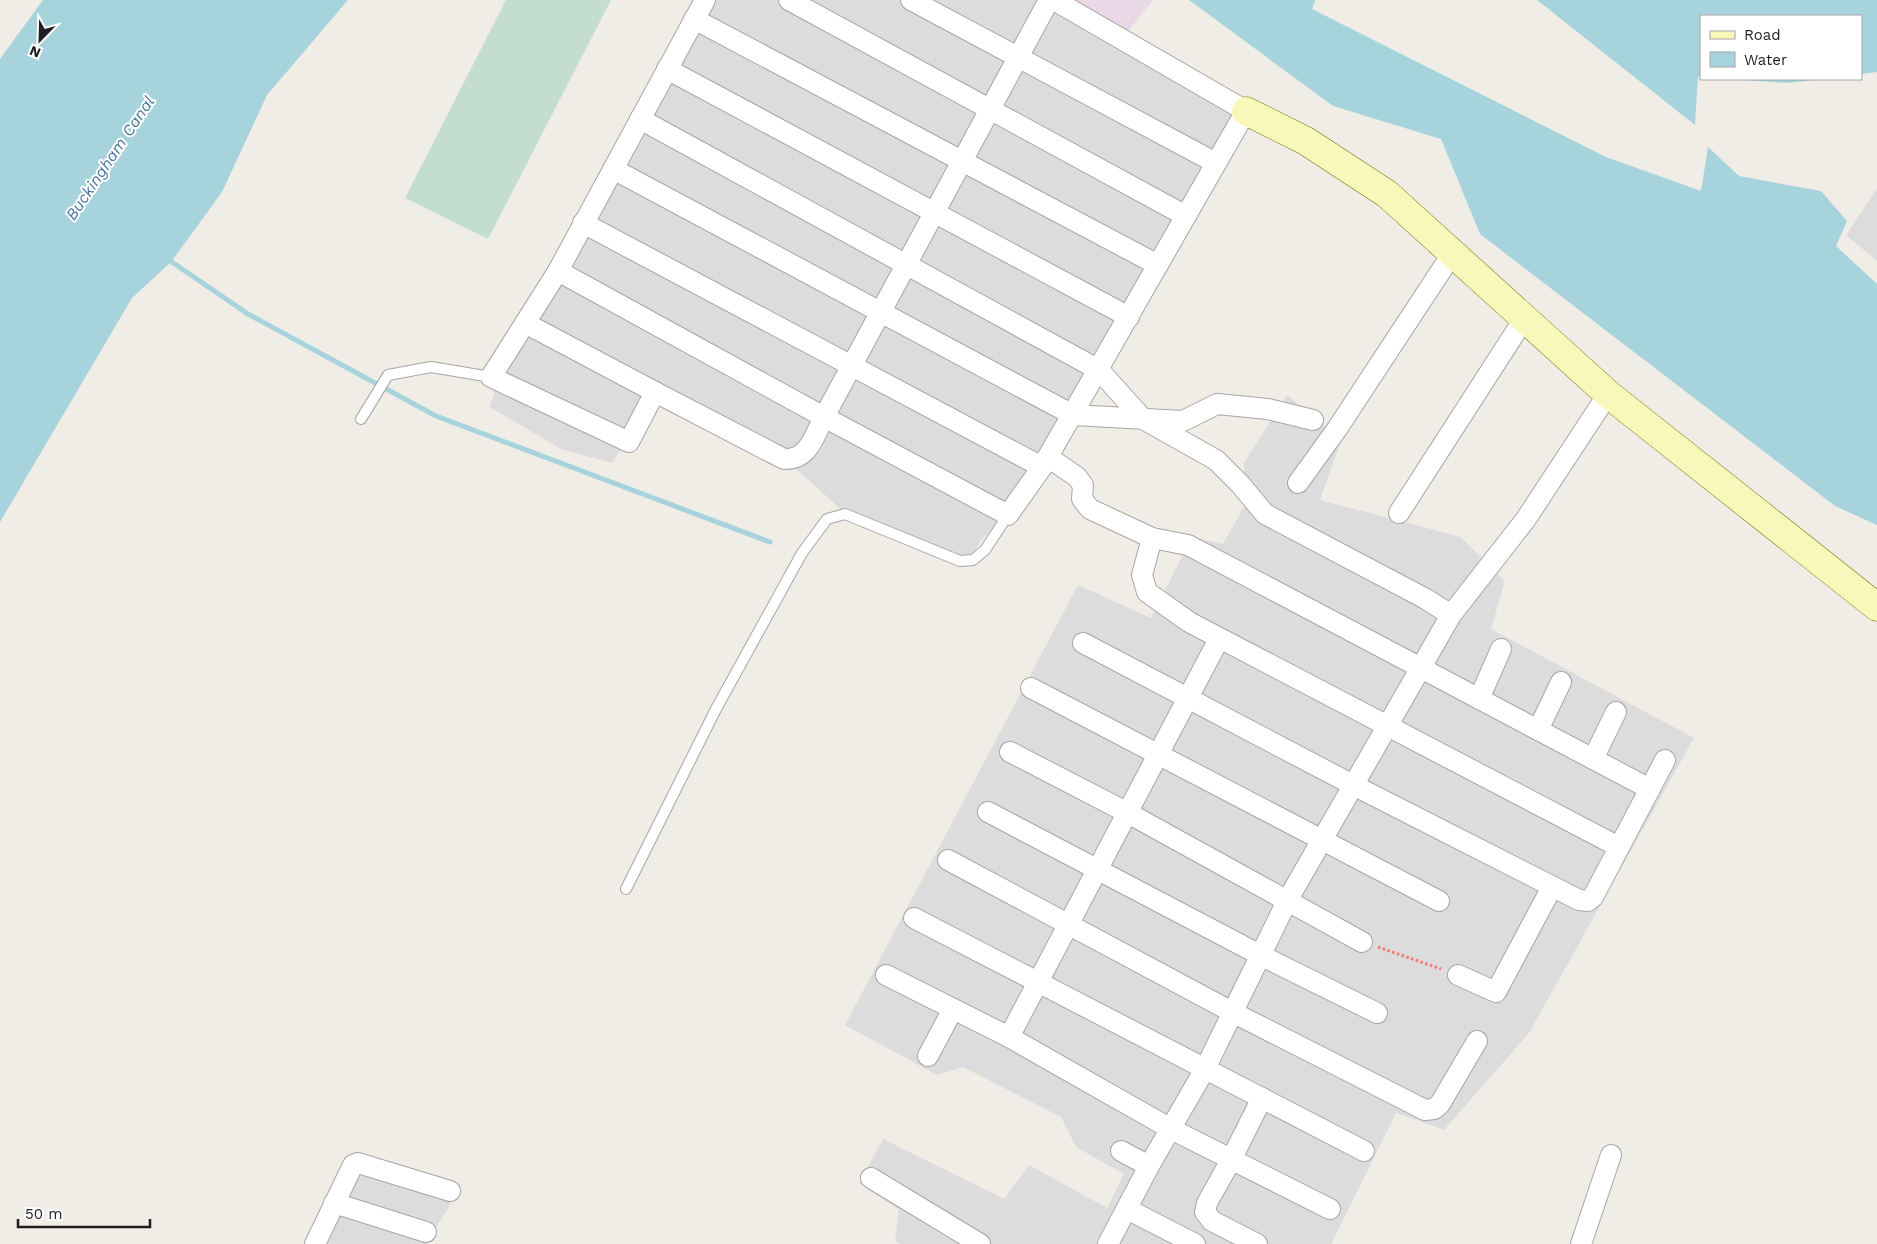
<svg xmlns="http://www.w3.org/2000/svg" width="1877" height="1244" viewBox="0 0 1877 1244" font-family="'Work Sans',sans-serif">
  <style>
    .residential { fill: #dddcdc }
    .industrial { fill: #e9d8e6 }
    .wetland { fill: #c3ddd0 }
    .water { fill: #a7d3dc }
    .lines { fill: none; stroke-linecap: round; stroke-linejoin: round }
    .stream { stroke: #a7d3dc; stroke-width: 5 }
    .lane-casing { stroke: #a6a6a6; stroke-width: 12 }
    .street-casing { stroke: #a6a6a6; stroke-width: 22 }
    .secondary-casing { stroke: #707507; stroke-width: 29 }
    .path { stroke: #f77670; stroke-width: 3; stroke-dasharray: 2.5 2.5; stroke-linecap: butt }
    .lane { stroke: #fff; stroke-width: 10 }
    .street { stroke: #fff; stroke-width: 20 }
    .secondary { stroke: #f8f8bb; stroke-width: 28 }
    .labels { text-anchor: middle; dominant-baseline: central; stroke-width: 4; stroke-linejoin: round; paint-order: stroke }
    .water-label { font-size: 16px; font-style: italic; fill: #47789d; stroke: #fff }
  </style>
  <rect width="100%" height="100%" fill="#f0ece6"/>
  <!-- residential -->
  <g class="residential">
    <polygon points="702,0 1057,0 1245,108 1007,513 980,541 972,558 959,559 844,512 783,457 655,389 628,439 612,463 561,449 490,407 501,369"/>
    <polygon points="1877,189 1877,261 1846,235"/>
    <polygon points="1287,395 1341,441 1320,500 1461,537 1505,581 1491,629 1694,738 1529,1033 1444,1130 1396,1113 1331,1244 900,1244 895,1241 899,1210 859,1183 883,1139 1004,1199 1029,1165 1107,1208 1124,1174 1076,1147 1061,1117 963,1067 937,1075 845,1025 1078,585 1151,618 1192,537 1223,544 1244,507 1244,463"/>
    <polygon points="348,1171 453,1200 426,1244 313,1244"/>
  </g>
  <!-- industrial -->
  <polygon class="industrial" points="1072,0 1153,0 1128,31"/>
  <!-- wetland -->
  <polygon class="wetland" points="506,0 611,0 488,239 405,198"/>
  <!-- water -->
  <g class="water">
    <polygon points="43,0 348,0 267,95 222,192 171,262 132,298 0,522 0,59"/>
    <polygon points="1189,0 1315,0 1312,9 1606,157 1701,191 1708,147 1739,176 1821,191 1847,221 1836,246 1877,284 1877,525 1835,506 1480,234 1441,139 1333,106"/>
    <polygon points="1537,0 1877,0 1877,72 1861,74 1861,16 1701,16 1701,76 1698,77 1695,125"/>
    <polygon points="1729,79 1824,79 1787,83"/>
  </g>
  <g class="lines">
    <!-- stream -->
    <polyline class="stream" points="166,258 248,314 436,416 770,542"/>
    <!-- lane casing -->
    <g class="lane-casing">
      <g id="lane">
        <polyline points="361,419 388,375 431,367 491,377"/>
        <polyline points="626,889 716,709 802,553 827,519 845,514 960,561 973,560 985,550 1008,515"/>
      </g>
    </g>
    <!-- street casing -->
    <g class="street-casing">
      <g id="street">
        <path d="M 705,0 L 558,271 L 491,377 L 629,442 L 655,392 L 784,459 C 809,460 814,436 824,417 L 1008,515 L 1042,467 L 1246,111 L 1054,0"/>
        <polyline points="789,0 1186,216"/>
        <polyline points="911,0 1216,163"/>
        <polyline points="694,19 1158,265"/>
        <polyline points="667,69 1129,317"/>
        <polyline points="640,119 1099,370 1143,419 1216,460 1240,484 1265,514 1426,599 1451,615"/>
        <polyline points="613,169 1073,415 1183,421 1217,404 1268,409 1313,420"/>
        <polyline points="583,223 1042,467"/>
        <polyline points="558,271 824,417 1049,0"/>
        <polyline points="525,323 655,392"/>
        <polyline points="1048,457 1077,477 1083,485 1082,499 1090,509 1152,538 1188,545 1650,789"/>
        <polyline points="1298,483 1337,429 1452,254"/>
        <polyline points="1399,513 1524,319"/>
        <polyline points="1152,538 1142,575 1147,592 1189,622 1619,847"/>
        <polyline points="1083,643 1353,785 1579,900 1588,901 1593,897 1665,760"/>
        <polyline points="1031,688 1439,901"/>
        <polyline points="1479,699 1501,649"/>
        <polyline points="1538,730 1561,682"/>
        <polyline points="1010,752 1128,813 1362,942"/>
        <polyline points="1593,759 1616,712"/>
        <polyline points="988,812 1262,956 1377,1013"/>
        <polyline points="948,860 1234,1013 1425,1110 1434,1109 1440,1104 1477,1041"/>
        <polyline points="914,918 1364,1151"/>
        <polyline points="886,975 1009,1037 1171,1129 1330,1209"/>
        <polyline points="1458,975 1496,992 1552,887"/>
        <polyline points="1009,1037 1219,639"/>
        <polyline points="928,1056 953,1009"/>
        <polyline points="1121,1151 1149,1166"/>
        <polyline points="871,1178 980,1244"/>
        <polyline points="334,1203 426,1232"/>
        <polyline points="1127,1209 1195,1244"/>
        <polyline points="315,1244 353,1165 358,1163 450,1191"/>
        <polyline points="1108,1244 1149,1166 1205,1069 1287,901 1451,615 1526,519 1608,394"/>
        <polyline points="1257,1244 1212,1221 1205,1212 1207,1203 1231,1160 1262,1098"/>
        <polyline points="1581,1244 1611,1155"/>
      </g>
    </g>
    <!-- secondary casing -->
    <g class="secondary-casing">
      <polyline id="secondary" points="1246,111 1306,141 1387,194 1608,394 1877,607"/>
    </g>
    <!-- path -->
    <polyline class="path" points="1378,947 1441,969"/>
    <!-- lane -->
    <use href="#lane" class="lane"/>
    <!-- street -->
    <use href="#street" class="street"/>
    <!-- secondary -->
    <use href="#secondary" class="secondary"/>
  </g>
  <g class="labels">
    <!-- water labels -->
    <g class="water-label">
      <text transform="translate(110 158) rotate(-56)">Buckingham Canal</text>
    </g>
  </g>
  <!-- legend -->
  <rect x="1700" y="15" width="162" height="65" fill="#ffffff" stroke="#a5a5a5"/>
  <rect x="1710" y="31" width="25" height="8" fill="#f8f8bb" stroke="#a5a5a5"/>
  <text x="1744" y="40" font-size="15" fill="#1f1f1f">Road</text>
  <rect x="1710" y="52" width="25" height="15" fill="#a7d3dc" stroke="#a5a5a5"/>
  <text x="1744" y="65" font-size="15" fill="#1f1f1f">Water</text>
  <!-- north arrow -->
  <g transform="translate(40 40) rotate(203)" stroke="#ffffff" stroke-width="4" paint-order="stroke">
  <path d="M0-4L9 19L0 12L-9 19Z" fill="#1f1f1f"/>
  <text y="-8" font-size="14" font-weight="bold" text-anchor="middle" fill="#1f1f1f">N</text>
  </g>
  <!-- scale -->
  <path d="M18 1219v8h132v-8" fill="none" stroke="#1f1f1f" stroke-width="2.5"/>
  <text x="25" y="1219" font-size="15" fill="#1f1f1f" stroke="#ffffff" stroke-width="4" paint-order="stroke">50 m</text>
</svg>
